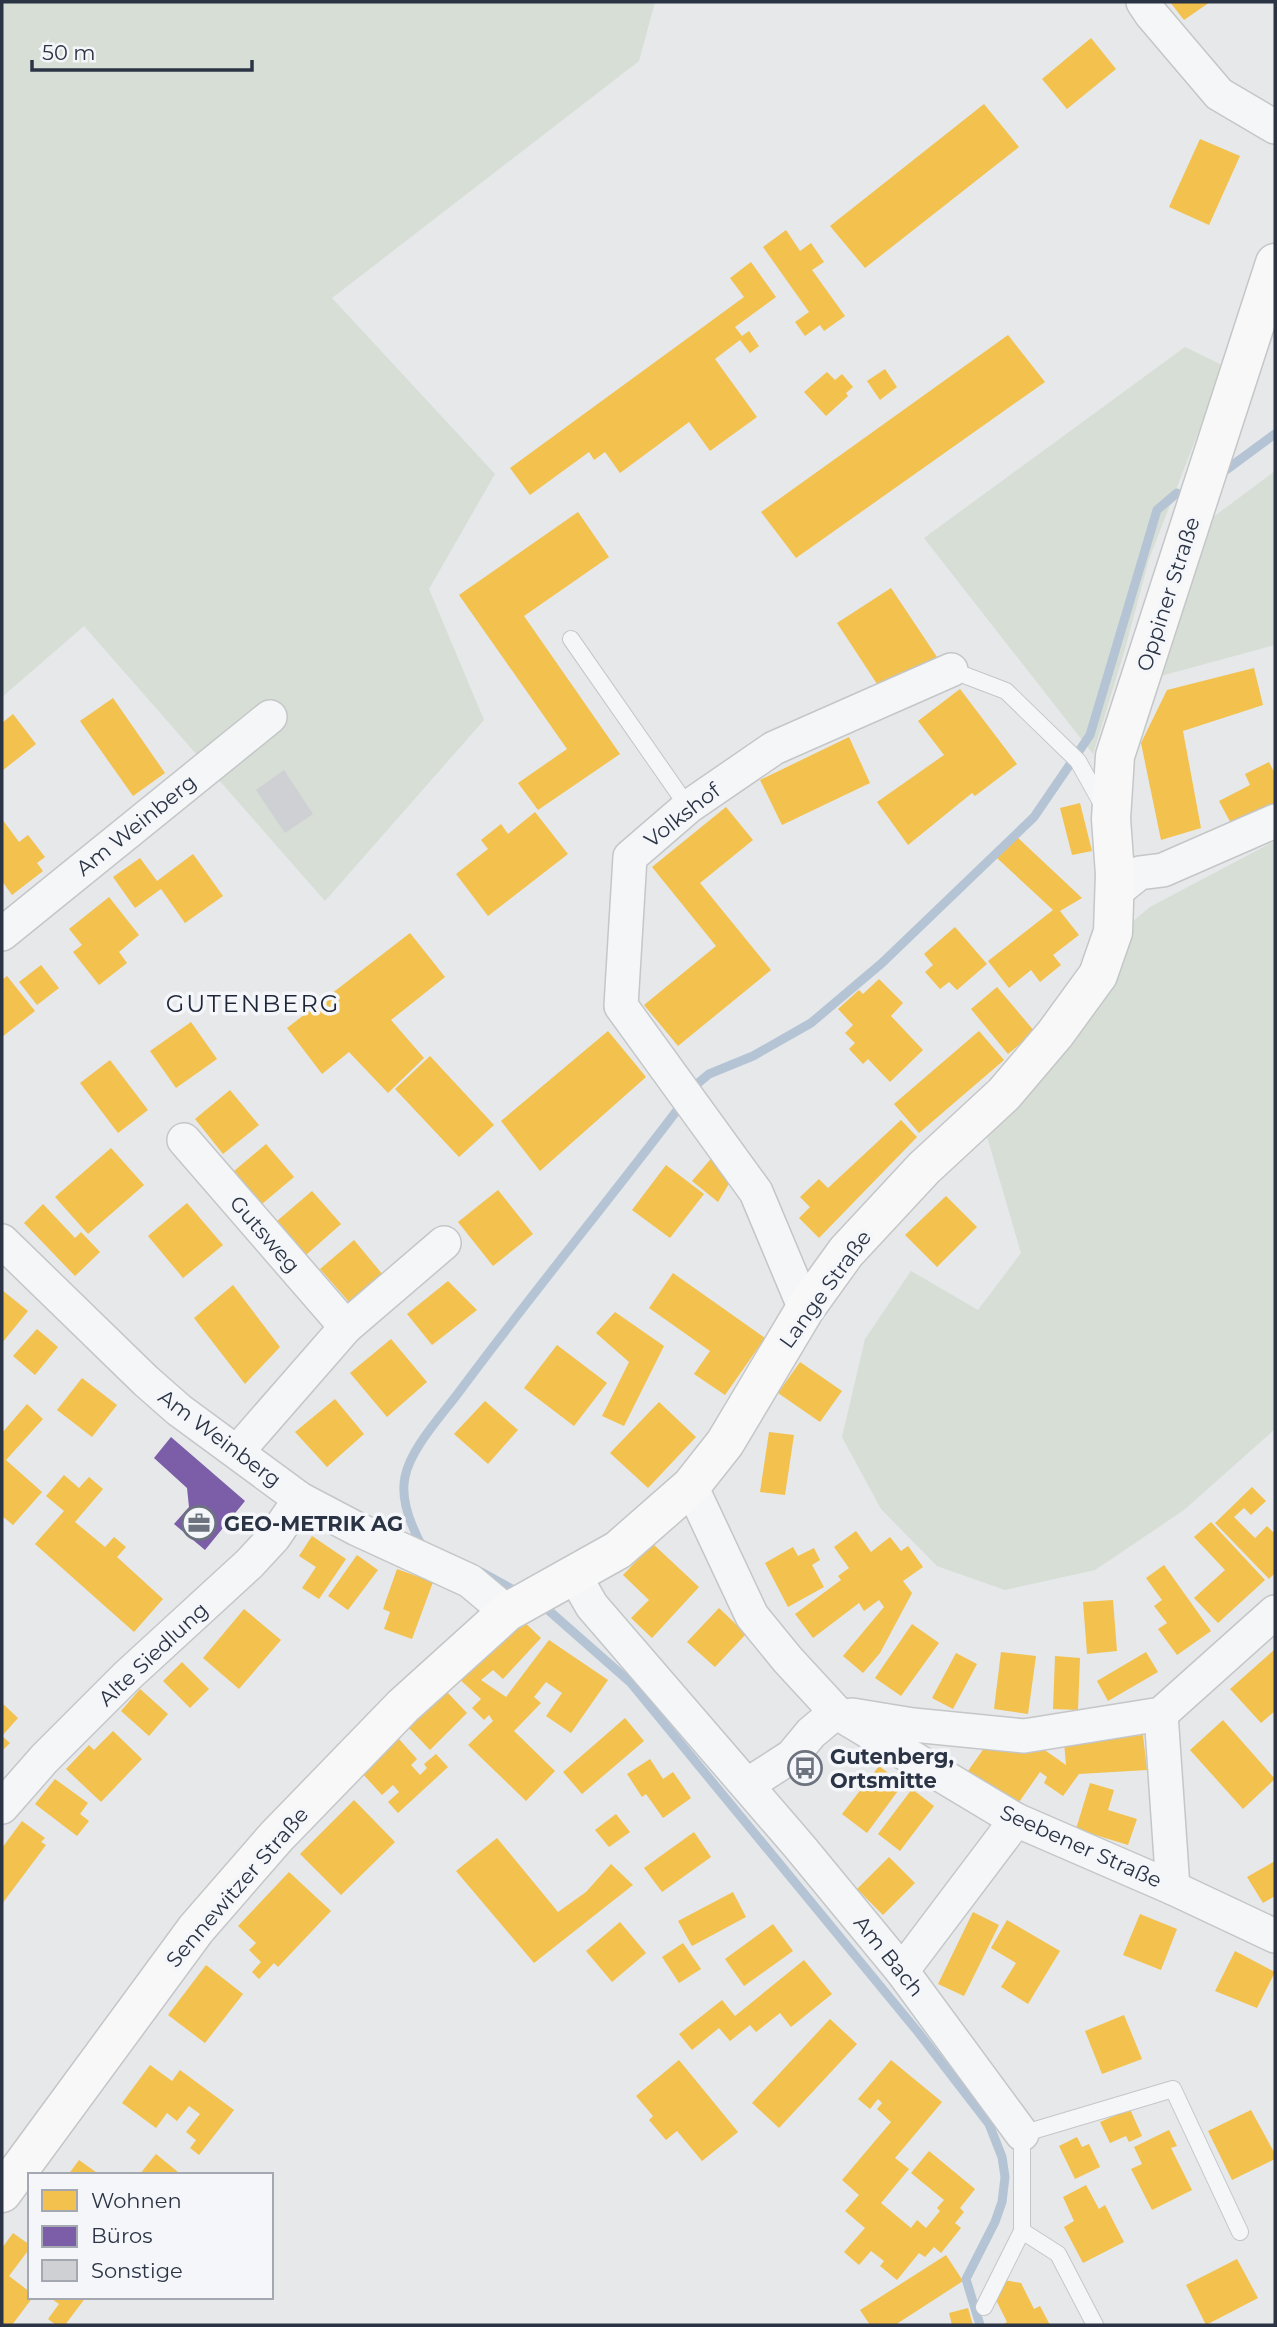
<svg xmlns="http://www.w3.org/2000/svg" width="1277" height="2327" viewBox="0 0 1277 2327" font-family="Montserrat,sans-serif">
  <style>
    .green { fill: #d6ded6 }
    .homes { fill: #f2c14e }
    .offices { fill: #7b5ea7 }
    .lines { fill: none; stroke-linecap: round; stroke-linejoin: round }
    .stream { stroke: #b4c4d5; stroke-width: 9 }
    .building { fill: #ced0d3 }
    .lane-casing { stroke: #c4c6c8; stroke-width: 18 }
    .street-casing { stroke: #c4c6c8; stroke-width: 36 }
    .secondary-casing { stroke: #c4c6c8; stroke-width: 41 }
    .lane { stroke: #f5f6f7; stroke-width: 16 }
    .street { stroke: #f5f6f7; stroke-width: 33 }
    .secondary { stroke: #f8f8f8; stroke-width: 38 }
    .labels { text-anchor: middle; dominant-baseline: central; stroke-width: 7; stroke-linejoin: round; paint-order: stroke }
    .street-label { font-size: 21px; fill: #2b3445; stroke: #f4f6f9 }
    .poi-label { font-size: 21px; font-weight: bold; fill: #2b3445; stroke: #f4f6f9; text-anchor: start }
    .quarter-label { font-size: 24px; letter-spacing: 2px; fill: #1d2536; stroke: #f4f6f9 }
  </style>
  <rect width="100%" height="100%" fill="#e6e8ea"/>
  <!-- green -->
  <g class="green">
    <polygon points="2,2 655,2 639,61 332,298 495,474 429,589 484,720 325,901 84,626 2,697"/>
    <polygon points="1185,347 1224,366 1149,559 1125,649 1093,754 924,538"/>
    <polygon points="1275,471 1275,645 1157,677 1212,518"/>
    <polygon points="1275,841 1275,1429 1184,1510 1095,1570 1005,1590 937,1566 881,1509 842,1437 865,1339 911,1271 978,1310 1021,1253 986,1133 1083,1030 1105,978 1118,934 1150,907"/>
  </g>
  <!-- homes -->
  <g class="homes">
    <polygon points="1170,2 1210,2 1184,20"/>
    <polygon points="1091,38 1116,69 1067,109 1042,79"/>
    <polygon points="984,104 1019,147 865,268 830,226"/>
    <polygon points="1200,139 1240,156 1209,225 1169,207"/>
    <polygon points="786,230 800,251 811,243 824,262 812,270 845,316 824,331 820,325 805,336 795,322 809,312 763,247"/>
    <polygon points="751,262 776,297 735,327 742,336 749,331 759,346 750,353 740,340 715,359 757,417 710,451 689,422 620,473 605,452 594,460 589,452 530,495 510,468 744,297 730,278"/>
    <polygon points="1008,335 1045,382 796,558 761,512"/>
    <polygon points="885,369 897,387 880,400 867,381"/>
    <polygon points="827,372 835,380 842,374 853,387 846,393 848,396 826,416 804,392"/>
    <polygon points="578,512 609,557 524,616 620,754 538,810 518,783 567,749 459,595"/>
    <polygon points="891,588 937,657 883,693 837,623"/>
    <polygon points="1254,668 1263,705 1183,731 1201,828 1161,840 1141,743 1167,690"/>
    <polygon points="960,689 1017,764 975,796 972,793 908,845 877,802 944,755 918,721"/>
    <polygon points="113,698 165,773 133,796 80,721"/>
    <polygon points="13,714 36,744 2,771 2,723"/>
    <polygon points="849,737 870,783 782,825 760,780"/>
    <polygon points="1269,762 1275,774 1275,811 1235,831 1219,801 1250,785 1245,774"/>
    <polygon points="1080,803 1092,851 1072,855 1060,808"/>
    <polygon points="726,807 753,840 700,883 771,970 678,1046 644,1005 716,946 652,867"/>
    <polygon points="535,812 568,854 488,916 456,874 488,849 481,840 501,824 508,834"/>
    <polygon points="2,819 19,842 28,835 45,857 37,863 43,871 12,895 2,881"/>
    <polygon points="1017,837 1082,898 1060,911 1079,935 1053,955 1061,965 1040,982 1031,970 1009,988 988,961 1053,910 997,858"/>
    <polygon points="193,854 223,896 185,923 161,889 135,908 113,877 140,858 157,881"/>
    <polygon points="109,897 139,935 119,952 127,963 99,985 73,952 82,945 69,929"/>
    <polygon points="955,927 987,964 957,990 949,982 940,989 925,972 933,965 924,954"/>
    <polygon points="410,933 445,977 391,1020 424,1058 388,1093 349,1052 322,1074 287,1028"/>
    <polygon points="41,965 59,988 37,1005 19,982"/>
    <polygon points="7,976 35,1011 2,1037 2,980"/>
    <polygon points="879,979 903,1003 891,1016 923,1050 890,1082 868,1059 863,1064 849,1049 855,1043 845,1033 853,1025 838,1009 859,990 863,994"/>
    <polygon points="997,987 1035,1032 1008,1054 971,1009"/>
    <polygon points="191,1022 217,1059 176,1088 150,1051"/>
    <polygon points="608,1031 646,1077 540,1171 501,1121"/>
    <polygon points="979,1031 1004,1060 919,1133 894,1104"/>
    <polygon points="430,1056 494,1125 459,1157 395,1089"/>
    <polygon points="110,1060 148,1110 118,1133 80,1083"/>
    <polygon points="230,1090 259,1125 223,1154 195,1119"/>
    <polygon points="901,1120 917,1137 819,1238 799,1218 810,1207 800,1197 819,1179 828,1188"/>
    <polygon points="266,1144 294,1177 262,1204 234,1171"/>
    <polygon points="111,1148 144,1185 88,1234 55,1197"/>
    <polygon points="715,1154 733,1177 718,1202 692,1181"/>
    <polygon points="666,1165 704,1194 670,1238 632,1210"/>
    <polygon points="498,1190 533,1234 493,1266 458,1222"/>
    <polygon points="312,1191 341,1224 306,1255 277,1221"/>
    <polygon points="946,1196 977,1227 937,1267 905,1235"/>
    <polygon points="187,1203 223,1245 183,1278 148,1236"/>
    <polygon points="43,1204 75,1238 81,1232 100,1252 75,1276 24,1223"/>
    <polygon points="354,1240 383,1275 350,1303 320,1269"/>
    <polygon points="673,1273 765,1338 725,1395 694,1374 710,1351 649,1308"/>
    <polygon points="448,1281 477,1310 432,1345 407,1314"/>
    <polygon points="233,1285 280,1347 245,1384 194,1318"/>
    <polygon points="2,1290 28,1311 2,1343"/>
    <polygon points="615,1312 664,1346 624,1426 602,1416 629,1362 596,1333"/>
    <polygon points="37,1329 58,1347 35,1375 13,1356"/>
    <polygon points="391,1339 427,1382 387,1417 350,1373"/>
    <polygon points="557,1345 607,1383 574,1426 524,1388"/>
    <polygon points="800,1362 842,1391 820,1422 778,1393"/>
    <polygon points="82,1378 117,1405 92,1437 57,1410"/>
    <polygon points="335,1399 364,1434 327,1467 295,1432"/>
    <polygon points="485,1401 518,1430 488,1464 454,1434"/>
    <polygon points="659,1402 696,1437 648,1488 610,1453"/>
    <polygon points="27,1404 43,1419 6,1460 42,1492 13,1525 2,1516 2,1433"/>
    <polygon points="769,1432 794,1435 785,1495 760,1492"/>
    <polygon points="64,1475 79,1488 89,1477 103,1489 75,1522 105,1547 114,1537 126,1547 117,1557 163,1599 134,1632 35,1544 64,1511 46,1496"/>
    <polygon points="1252,1487 1266,1501 1251,1515 1244,1508 1234,1517 1255,1538 1267,1526 1273,1532 1275,1530 1275,1573 1269,1579 1215,1523"/>
    <polygon points="1211,1522 1265,1580 1218,1623 1194,1598 1225,1570 1194,1537"/>
    <polygon points="856,1531 871,1552 890,1537 901,1551 908,1546 923,1567 903,1581 912,1593 880,1653 863,1673 843,1656 884,1607 879,1600 864,1611 859,1603 813,1638 795,1614 841,1580 838,1576 849,1568 834,1547"/>
    <polygon points="312,1536 346,1559 319,1599 302,1588 316,1567 299,1556"/>
    <polygon points="653,1544 699,1587 652,1638 631,1618 649,1600 623,1575"/>
    <polygon points="793,1547 798,1556 814,1548 820,1560 812,1565 824,1587 788,1607 765,1563"/>
    <polygon points="357,1555 378,1570 348,1610 328,1596"/>
    <polygon points="1164,1565 1211,1631 1177,1655 1158,1629 1167,1623 1154,1606 1162,1600 1146,1578"/>
    <polygon points="397,1569 433,1582 412,1639 384,1629 390,1612 383,1609"/>
    <polygon points="1113,1600 1117,1651 1087,1654 1083,1602"/>
    <polygon points="719,1608 746,1634 715,1667 687,1642"/>
    <polygon points="244,1609 281,1640 239,1689 203,1658"/>
    <polygon points="519,1617 541,1638 503,1679 493,1670 481,1680 506,1697 549,1640 608,1680 571,1733 546,1716 562,1693 546,1682 534,1697 541,1703 514,1731 555,1771 526,1801 468,1745 493,1721 489,1715 484,1720 472,1708 481,1699 457,1677"/>
    <polygon points="912,1624 939,1643 901,1696 875,1678"/>
    <polygon points="1275,1649 1275,1711 1261,1723 1230,1689"/>
    <polygon points="1001,1652 1036,1656 1028,1714 994,1709"/>
    <polygon points="1146,1652 1158,1672 1108,1701 1097,1681"/>
    <polygon points="956,1653 977,1664 953,1709 932,1698"/>
    <polygon points="1055,1656 1080,1658 1078,1710 1053,1709"/>
    <polygon points="182,1662 209,1689 190,1708 163,1681"/>
    <polygon points="140,1689 168,1714 149,1736 121,1711"/>
    <polygon points="446,1691 467,1713 430,1750 408,1727"/>
    <polygon points="2,1703 18,1718 2,1736 10,1743 2,1751"/>
    <polygon points="625,1718 644,1741 582,1794 563,1772"/>
    <polygon points="1223,1720 1275,1779 1243,1809 1190,1750"/>
    <polygon points="1003,1721 1066,1765 1064,1742 1143,1735 1147,1770 1079,1774 1063,1796 1044,1783 1047,1777 1040,1772 1017,1805 968,1771"/>
    <polygon points="113,1731 142,1759 101,1802 66,1769 89,1745 94,1750"/>
    <polygon points="398,1738 417,1759 411,1765 420,1775 427,1768 424,1764 436,1754 448,1767 398,1813 388,1802 399,1792 393,1785 382,1795 361,1772"/>
    <polygon points="650,1759 663,1779 673,1772 691,1798 663,1818 646,1794 642,1797 627,1774"/>
    <polygon points="879,1766 903,1784 867,1833 842,1814"/>
    <polygon points="55,1779 88,1803 80,1814 89,1821 77,1836 35,1804"/>
    <polygon points="1090,1783 1114,1790 1108,1810 1137,1819 1128,1845 1076,1829"/>
    <polygon points="912,1789 934,1806 900,1851 878,1834"/>
    <polygon points="354,1800 395,1842 341,1895 300,1854"/>
    <polygon points="616,1814 630,1832 609,1847 595,1830"/>
    <polygon points="22,1821 45,1838 41,1842 46,1845 2,1904 2,1848"/>
    <polygon points="694,1832 711,1857 662,1892 644,1868"/>
    <polygon points="497,1838 558,1912 586,1892 611,1864 633,1885 534,1963 456,1871"/>
    <polygon points="889,1857 915,1883 883,1915 857,1889"/>
    <polygon points="1275,1861 1275,1896 1263,1903 1247,1877"/>
    <polygon points="289,1872 331,1911 278,1967 274,1963 259,1979 252,1972 261,1962 249,1950 256,1943 238,1926"/>
    <polygon points="733,1892 746,1917 692,1946 678,1921"/>
    <polygon points="973,1912 999,1925 964,1996 938,1984"/>
    <polygon points="1140,1914 1177,1929 1161,1970 1123,1955"/>
    <polygon points="1007,1920 1060,1951 1028,2004 1001,1987 1016,1963 991,1948"/>
    <polygon points="620,1922 646,1953 612,1982 586,1951"/>
    <polygon points="773,1924 793,1951 744,1986 725,1959"/>
    <polygon points="683,1943 701,1969 679,1983 662,1957"/>
    <polygon points="1235,1951 1275,1972 1257,2008 1215,1991"/>
    <polygon points="804,1960 832,1994 791,2027 780,2013 756,2032 750,2025 730,2041 719,2028 692,2050 679,2034 722,2000 735,2016"/>
    <polygon points="206,1965 243,1994 205,2043 168,2015"/>
    <polygon points="1124,2015 1142,2059 1102,2074 1085,2031"/>
    <polygon points="830,2019 857,2044 779,2128 752,2103"/>
    <polygon points="679,2060 738,2132 702,2161 677,2131 666,2140 649,2120 653,2116 636,2096"/>
    <polygon points="891,2060 942,2102 895,2158 909,2169 881,2203 911,2228 917,2220 926,2228 940,2211 937,2208 944,2200 911,2173 929,2151 975,2189 960,2208 964,2212 955,2223 961,2228 941,2253 934,2247 925,2257 919,2253 897,2280 880,2266 884,2261 871,2251 859,2265 844,2252 865,2228 845,2211 859,2195 842,2180 891,2122 877,2109 882,2103 878,2099 870,2109 858,2099"/>
    <polygon points="150,2065 172,2081 180,2070 234,2110 199,2155 190,2148 196,2140 186,2132 200,2114 189,2106 177,2121 167,2113 156,2128 122,2103"/>
    <polygon points="1130,2109 1142,2136 1129,2142 1126,2136 1110,2143 1100,2122"/>
    <polygon points="1251,2110 1275,2154 1275,2159 1232,2180 1208,2131"/>
    <polygon points="1169,2130 1177,2146 1171,2148 1192,2190 1152,2210 1131,2169 1142,2164 1134,2147"/>
    <polygon points="1077,2137 1082,2147 1089,2144 1100,2167 1075,2179 1059,2146"/>
    <polygon points="156,2154 178,2172 176,2175 139,2175"/>
    <polygon points="79,2160 100,2175 68,2175"/>
    <polygon points="1086,2185 1099,2209 1105,2205 1124,2242 1083,2263 1064,2227 1074,2221 1063,2197"/>
    <polygon points="13,2233 30,2245 30,2248 9,2276 30,2292 30,2297 33,2297 12,2325 2,2325 2,2248"/>
    <polygon points="946,2255 963,2281 895,2325 870,2325 860,2310"/>
    <polygon points="1237,2259 1258,2298 1206,2325 1186,2285"/>
    <polygon points="1004,2280 1021,2283 1034,2309 1040,2306 1050,2325 1002,2325 1007,2322 995,2298"/>
    <polygon points="49,2297 86,2297 65,2325 56,2325 48,2319 59,2304"/>
    <polygon points="968,2308 973,2325 952,2325 949,2313"/>
  </g>
  <!-- offices -->
  <polygon class="offices" points="171,1437 245,1501 205,1550 174,1524 189,1507 187,1488 154,1458"/>
  <g class="lines">
    <!-- stream -->
    <g class="stream">
      <polyline points="1226,470 1275,434"/>
      <polyline points="697,1084 709,1074 753,1056 811,1023 882,963 1034,817 1090,735 1157,510 1177,493"/>
      <path d="M 423,1548 C 412,1528 400,1500 405,1477 C 410,1449 442,1415 459,1392 C 530,1296 606,1204 678,1109"/>
      <polyline points="481,1572 521,1594"/>
      <polyline points="539,1604 547,1609 630,1682 918,2032 989,2124 1002,2157 1005,2177 1002,2202 995,2222 966,2279 980,2325"/>
    </g>
  </g>
  <!-- building -->
  <polygon class="building" points="284,770 313,814 285,833 256,790"/>
  <g class="lines">
    <!-- lane casing -->
    <g class="lane-casing">
      <g id="lane">
        <polyline points="571,639 688,807"/>
        <polyline points="951,670 1006,691 1078,761 1103,806"/>
        <polyline points="1022,2231 1058,2254 1095,2325"/>
        <polyline points="984,2307 1022,2231 1022,2134 1173,2089 1240,2232"/>
      </g>
    </g>
    <!-- street casing -->
    <g class="street-casing">
      <g id="street">
        <polyline points="1143,2 1151,14 1219,94 1275,127"/>
        <polyline points="1114,893 1139,873 1163,870 1275,821"/>
        <polyline points="2,934 270,717"/>
        <polyline points="184,1140 346,1327 237,1452"/>
        <polyline points="2,1241 146,1381 179,1410 300,1499 357,1529 470,1581 507,1612"/>
        <polyline points="805,1309 756,1192 621,1006 630,857 688,807 774,748 951,670"/>
        <polyline points="346,1327 444,1243"/>
        <polyline points="691,1486 752,1616 788,1660 836,1712 1016,1820 1173,1888 1275,1936"/>
        <polyline points="574,1575 592,1606 799,1846 902,1971 1022,2134"/>
        <polyline points="1161,1714 1173,1888"/>
        <polyline points="852,1715 913,1725 1024,1736 1161,1714 1275,1612"/>
        <polyline points="747,1785 792,1756 811,1733 836,1712"/>
        <polyline points="2,1807 44,1759 127,1676 249,1564 274,1537 300,1499"/>
        <polyline points="902,1971 1016,1820"/>
      </g>
    </g>
    <!-- secondary casing -->
    <g class="secondary-casing">
      <polyline id="secondary" points="2,2193 196,1929 276,1837 403,1706 507,1612 618,1550 691,1486 725,1443 805,1309 846,1252 924,1168 1004,1094 1055,1034 1098,975 1113,932 1115,874 1111,819 1115,756 1275,263"/>
    </g>
    <!-- lane -->
    <use href="#lane" class="lane"/>
    <!-- street -->
    <use href="#street" class="street"/>
    <!-- secondary -->
    <use href="#secondary" class="secondary"/>
  </g>
  <!-- icons -->
  <defs>
    <g id="office-ring" transform="scale(1.75)"><circle r="9.5" fill="#f4f6f9" stroke="#6c737f" stroke-width="1.5"/><path d="M-6-3h4V-5.5h4V-3h4V5H-6ZM-1-4.5V-3h2v-1.5ZM-6 0V1H6V0Z" fill="#6c737f"/></g>
    <g id="bus-ring" transform="scale(1.75)"><circle r="9.5" fill="#f4f6f9" stroke="#6c737f" stroke-width="1.5"/><path d="M-5-6H5V4H4V6H2V4H-2V6H-4V4H-5ZM-3.5-4V0h7V-4ZM-3.5 1.2v1.5H-2V1.2ZM2 1.2v1.5H3.5V1.2Z" fill="#6c737f"/></g>
  </defs>
  <g fill-rule="evenodd">
    <use href="#office-ring" x="199" y="1523"/>
    <use href="#bus-ring" x="805" y="1768"/>
  </g>
  <g class="labels">
    <!-- street labels -->
    <g class="street-label">
      <text transform="translate(1168 594) rotate(-72)">Oppiner Straße</text>
      <text transform="translate(682 815) rotate(-38)">Volkshof</text>
      <text transform="translate(136 825) rotate(-39)">Am Weinberg</text>
      <text transform="translate(265 1234) rotate(49)">Gutsweg</text>
      <text transform="translate(825 1289) rotate(-54)">Lange Straße</text>
      <text transform="translate(220 1438) rotate(37)">Am Weinberg</text>
      <text transform="translate(153 1654) rotate(-43)">Alte Siedlung</text>
      <text transform="translate(1081 1846) rotate(24)">Seebener Straße</text>
      <text transform="translate(237 1887) rotate(-49)">Sennewitzer Straße</text>
      <text transform="translate(889 1956) rotate(51)">Am Bach</text>
    </g>
    <!-- poi labels -->
    <g class="poi-label">
      <text x="224" y="1523">GEO-METRIK AG</text>
      <text x="830" y="1756">Gutenberg,<tspan x="830" dy="24">Ortsmitte</tspan></text>
    </g>
    <!-- quarter labels -->
    <g class="quarter-label">
      <text x="253" y="1003">GUTENBERG</text>
    </g>
  </g>
  <!-- border -->
  <rect width="1277" height="2327" fill="none" stroke="#2b3445" stroke-width="7"/>
  <!-- legend -->
  <rect x="28" y="2173" width="245" height="126" fill="#f4f6f9" stroke="#a4a8b1" stroke-width="2"/>
  <rect x="42" y="2190" width="35" height="21" fill="#f2c14e" stroke="#a4a8b1" stroke-width="2"/>
  <text x="91" y="2208" font-size="21" fill="#2b3445">Wohnen</text>
  <rect x="42" y="2226" width="35" height="21" fill="#7b5ea7" stroke="#a4a8b1" stroke-width="2"/>
  <text x="91" y="2243" font-size="21" fill="#2b3445">Büros</text>
  <rect x="42" y="2260" width="35" height="21" fill="#ced0d3" stroke="#a4a8b1" stroke-width="2"/>
  <text x="91" y="2278" font-size="21" fill="#2b3445">Sonstige</text>
  <!-- scale -->
  <path d="M32 60v10h220v-10" fill="none" stroke="#2b3445" stroke-width="3.5"/>
  <text x="42" y="60" font-size="21" fill="#2b3445" stroke="#f4f6f9" stroke-width="5" paint-order="stroke">50 m</text>
</svg>
